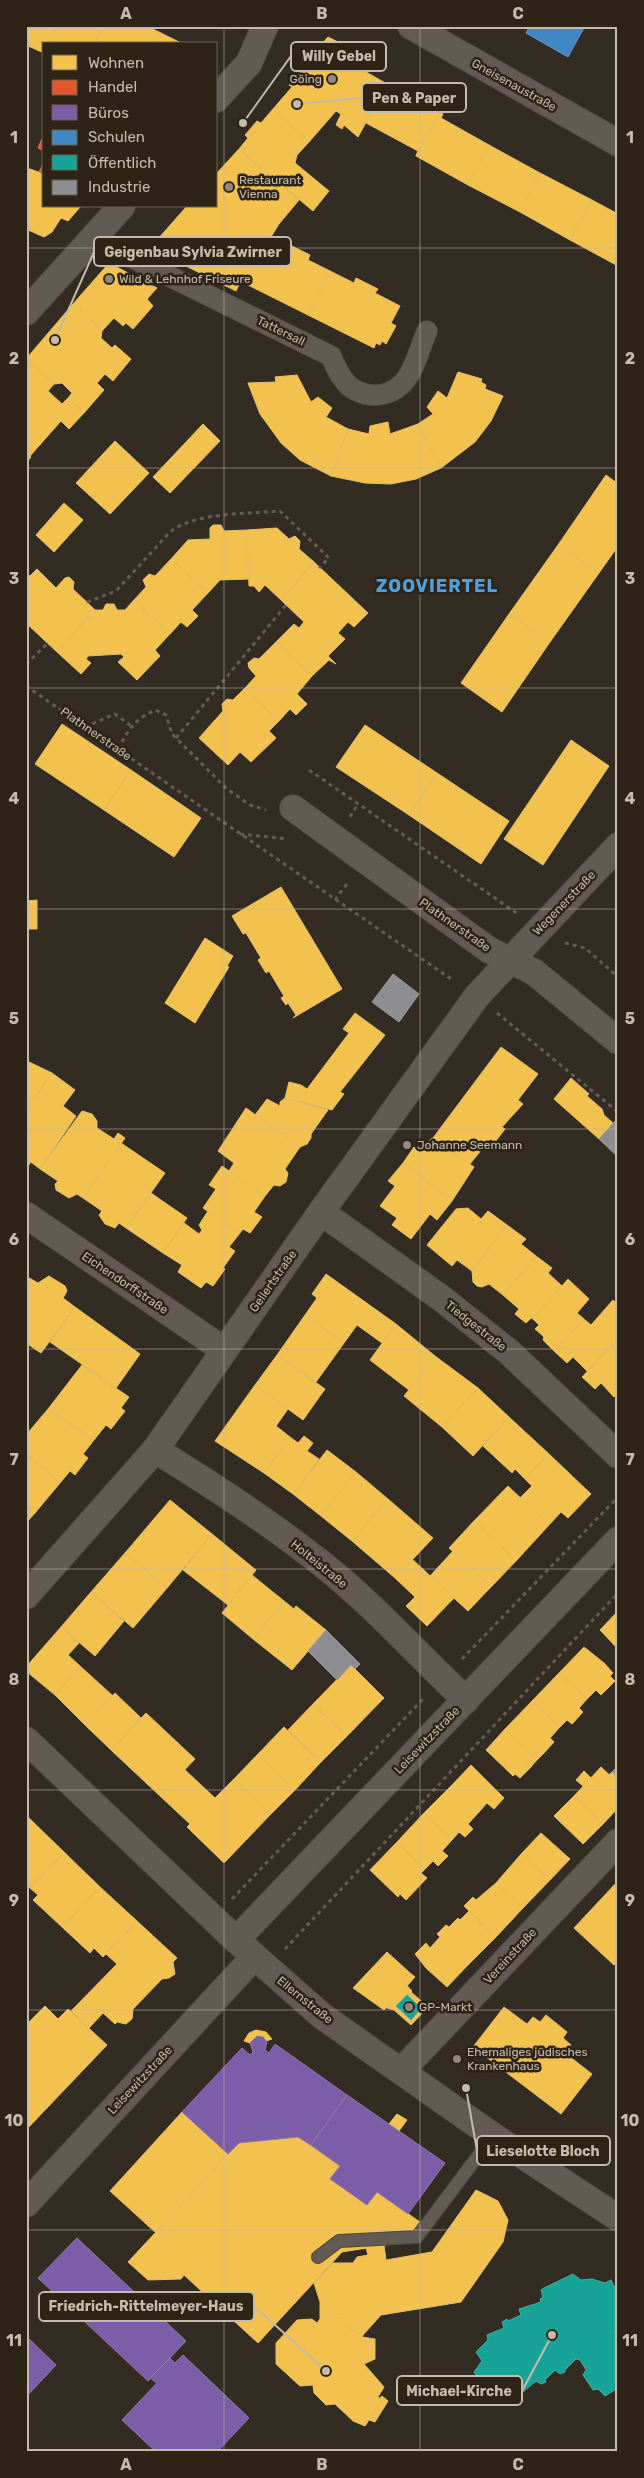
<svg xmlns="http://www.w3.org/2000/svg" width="644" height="2478" viewBox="0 0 644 2478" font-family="Rubik,sans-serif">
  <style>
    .homes { fill: #f2c14e; stroke: #e5bf6a }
    .shops { fill: #e4572e; stroke: #db7554 }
    .offices { fill: #7b5ea7; stroke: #927aa8 }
    .schools { fill: #3f88c5; stroke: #6897bd }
    .public { fill: #17a398; stroke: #4caa9e }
    .industry { fill: #8d8d92; stroke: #9e9b9a }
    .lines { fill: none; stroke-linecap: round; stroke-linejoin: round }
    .service-casing { stroke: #4c4740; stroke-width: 14 }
    .pedestrian-casing { stroke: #4c4740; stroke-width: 22 }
    .minor-casing { stroke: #4c4740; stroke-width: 28 }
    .path { stroke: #635c56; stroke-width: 3; stroke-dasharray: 4 4; stroke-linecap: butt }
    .service { stroke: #615b53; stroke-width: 12 }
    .pedestrian { stroke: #615b53; stroke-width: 20 }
    .minor { stroke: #615b53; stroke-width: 26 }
    .grid { fill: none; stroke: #c6bbab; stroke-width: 1; stroke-opacity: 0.55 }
    .poi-dot { fill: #92897b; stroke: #2d2417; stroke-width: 2 }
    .labels { text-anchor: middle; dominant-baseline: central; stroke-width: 5; stroke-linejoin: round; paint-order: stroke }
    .poi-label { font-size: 12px; fill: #c6bbab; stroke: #2d2417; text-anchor: start }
    .street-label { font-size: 12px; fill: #c6bbab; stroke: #2d2417 }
    .district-label { font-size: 18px; font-weight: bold; letter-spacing: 1px; fill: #4ea1de; stroke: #2d2417 }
    .leader { fill: none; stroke: #c6bbab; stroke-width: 2 }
    .callout-dot { fill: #c6bbab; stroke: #2d2417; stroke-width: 2 }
    .callout { fill: #2d2417; stroke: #c6bbab; stroke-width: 2 }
    .callout-label { font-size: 14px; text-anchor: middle; font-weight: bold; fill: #c6bbab }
    .neatline { fill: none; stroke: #c6bbab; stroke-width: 2 }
    .grid-label { font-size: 16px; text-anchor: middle; font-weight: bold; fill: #c6bbab }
  </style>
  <rect width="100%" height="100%" fill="#322c23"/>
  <!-- homes -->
  <g class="homes">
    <polygon points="26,26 57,26 49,44 44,44 44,53 26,45"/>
    <polygon points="57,26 103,26 95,44 49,44"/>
    <polygon points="103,26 146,26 159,32 153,44 95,44"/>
    <polygon points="159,32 183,44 153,44"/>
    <polygon points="328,37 346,46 343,52 364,63 361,69 387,84 358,137 344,125 342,129 336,125 341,114 336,111 309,142 273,109 292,87 289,85 314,57 317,59 313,54"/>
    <polygon points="387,84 440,112 416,156 418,151 366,123"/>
    <polygon points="273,109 309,142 297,155 295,163 329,191 313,211 239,149 248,138 245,135 257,121 261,123"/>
    <polygon points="440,112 443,114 441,118 489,145 468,185 416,156"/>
    <polygon points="489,145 540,173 520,212 468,185"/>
    <polygon points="239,149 299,200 279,224 269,240 262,237 236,291 150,248 187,206 216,206 216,174"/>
    <polygon points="27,168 44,174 44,206 81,206 68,221 61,218 52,232 44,237 26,229"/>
    <polygon points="540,173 592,200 570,240 520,212"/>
    <polygon points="592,200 618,214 618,266 570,240"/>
    <polygon points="262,237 286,249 288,244 310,255 308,260 330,271 308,315 240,281"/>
    <polygon points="109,263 157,288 147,299 153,306 133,329 126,323 123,326 114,318 102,331 73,304"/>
    <polygon points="330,271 354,283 356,278 378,289 375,293 400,306 391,323 396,326 386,344 382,341 380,345 376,343 374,348 308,315"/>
    <polygon points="73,304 102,331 101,338 112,348 115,345 131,359 113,381 105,374 97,383 104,390 84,413 68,398 72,393 62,383 54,384 26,359"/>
    <polygon points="26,359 54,384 48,391 62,404 68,398 84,413 69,429 61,421 30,456 26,453"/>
    <polygon points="458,372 482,379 481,382 486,385 485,389 503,396 491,421 475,442 441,468 418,424 433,414 427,407 438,391 447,398"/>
    <polygon points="297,375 311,402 318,397 332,408 326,417 348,429 331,476 300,460 281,443 260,414 248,383 276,382 275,377"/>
    <polygon points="388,422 390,434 418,424 441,468 416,479 391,484 365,483 331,476 348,429 369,434 370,426"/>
    <polygon points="203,424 220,441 170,493 153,477"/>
    <polygon points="115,441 149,473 110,514 76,483"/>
    <polygon points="26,453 31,457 26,463"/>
    <polygon points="606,475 618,484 618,546 599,573 558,545"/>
    <polygon points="64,503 83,520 54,552 36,535"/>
    <polygon points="213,525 221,525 224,531 247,530 249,579 220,580 208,593 171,559 188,540 210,539 210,528"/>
    <polygon points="277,528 289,539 295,536 300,541 299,549 314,562 281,600 265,585 259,592 254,586 249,586 247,530"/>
    <polygon points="558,545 599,573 550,642 509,614"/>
    <polygon points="171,559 208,593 192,610 198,616 187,627 181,622 170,634 134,600 146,587 143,580 149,574 155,576"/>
    <polygon points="314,562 368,613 354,627 348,622 338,633 345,639 328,656 336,664 329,660 312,676 276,642 294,624 299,628 304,622 281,600"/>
    <polygon points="37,569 38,570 26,582 26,573 30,576"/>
    <polygon points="38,570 56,588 65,578 69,577 74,582 73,589 95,610 57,652 26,623 26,582"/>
    <polygon points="134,600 170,634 155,650 160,656 137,680 118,662 124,657 121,654 88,656 86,659 91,663 81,674 57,652 95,610 103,610 106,604 114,604 117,610 125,610"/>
    <polygon points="509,614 550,642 502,712 461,683"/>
    <polygon points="276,642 312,676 297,694 307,704 296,715 290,709 279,721 245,688 256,676 249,668 248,663 254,658 259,659"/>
    <polygon points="245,688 279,721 269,731 276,738 251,762 240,752 228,765 199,738 223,711 222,704 227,699 233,700"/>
    <polygon points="62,724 131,770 104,810 35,764"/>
    <polygon points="365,725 437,773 409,815 336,767"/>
    <polygon points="571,740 609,766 543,865 504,839"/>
    <polygon points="131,770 201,818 174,857 104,810"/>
    <polygon points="437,773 509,821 481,864 409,815"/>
    <polygon points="281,887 342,989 293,1018 296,1015 288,1003 286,1005 281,998 284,996 269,971 266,973 258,960 261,958 246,933 243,934 232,916"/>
    <polygon points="37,900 37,929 26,929 26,901"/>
    <polygon points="205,938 233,956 227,966 229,967 195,1023 165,1003"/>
    <polygon points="355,1013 385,1035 340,1092 344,1094 332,1110 285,1098 289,1082 301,1085 307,1089 349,1033 343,1029"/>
    <polygon points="501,1047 538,1074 518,1100 523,1104 502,1127 505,1129 495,1142 490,1139 470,1164 433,1138"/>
    <polygon points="27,1061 52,1073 26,1110 26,1063"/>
    <polygon points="52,1073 75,1090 63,1106 76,1116 40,1169 31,1162 28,1166 26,1165 26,1110"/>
    <polygon points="571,1078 589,1094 587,1096 602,1109 604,1115 613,1123 599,1139 554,1099"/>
    <polygon points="285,1098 328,1110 311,1134 311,1138 307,1144 300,1147 255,1115 267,1099 280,1106 280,1102"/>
    <polygon points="246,1108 300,1147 285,1169 288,1173 286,1182 280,1186 274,1185 265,1196 229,1171 234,1163 218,1151"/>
    <polygon points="82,1111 92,1114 97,1121 97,1128 114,1139 118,1133 125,1138 83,1198 77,1194 69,1198 56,1190 55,1184 58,1181 40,1169"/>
    <polygon points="432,1138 474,1167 452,1201 403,1163 414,1147 420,1152"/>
    <polygon points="121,1143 165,1173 126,1228 119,1223 115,1228 105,1224 99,1215 102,1211 83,1198"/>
    <polygon points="403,1163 452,1201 437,1220 430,1214 411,1239 392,1225 397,1218 380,1206 395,1186 388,1181"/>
    <polygon points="222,1166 265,1196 254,1212 262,1217 250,1233 243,1229 240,1233 203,1208 216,1189 209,1185"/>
    <polygon points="151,1193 187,1218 163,1253 126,1228"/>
    <polygon points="468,1208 481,1219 488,1211 507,1225 472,1271 457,1260 452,1266 427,1245 456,1209"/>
    <polygon points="208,1211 240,1233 229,1247 235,1251 223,1268 225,1269 213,1286 206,1282 201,1288 178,1272 182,1265 163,1253 184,1223 199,1234 202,1230 199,1225"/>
    <polygon points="507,1225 526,1239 521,1244 536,1256 503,1295 489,1284 482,1287 477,1286 473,1282 472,1271"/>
    <polygon points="536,1256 552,1268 548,1273 562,1286 533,1319 531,1318 526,1323 515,1314 519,1309 503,1295"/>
    <polygon points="326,1274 396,1324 382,1343 357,1325 344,1343 305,1315 317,1298 312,1294"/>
    <polygon points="26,1276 31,1279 26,1286"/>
    <polygon points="49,1276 65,1286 67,1291 63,1298 75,1307 41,1353 26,1343 26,1286 31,1279 38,1283"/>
    <polygon points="568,1279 589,1299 577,1313 584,1319 554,1351 543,1340 544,1337 535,1329 539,1325 533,1319"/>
    <polygon points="613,1300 618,1305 618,1339 587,1371 573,1357 567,1363 554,1351 584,1319 591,1325"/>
    <polygon points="75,1307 140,1354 116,1388 50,1342"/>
    <polygon points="305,1315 344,1343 316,1382 277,1355"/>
    <polygon points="396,1324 435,1356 409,1390 370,1360"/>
    <polygon points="618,1339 618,1393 614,1397 601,1383 595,1389 582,1377"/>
    <polygon points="277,1355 325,1389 303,1420 255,1385"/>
    <polygon points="435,1356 478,1388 442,1427 404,1396"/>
    <polygon points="82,1365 129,1397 121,1408 125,1411 111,1429 106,1425 94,1440 48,1409"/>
    <polygon points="255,1385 288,1409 276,1426 290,1437 264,1473 215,1441"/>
    <polygon points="478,1388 509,1417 473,1456 442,1427"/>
    <polygon points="48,1409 94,1440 83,1454 88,1458 75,1475 70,1471 60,1483 26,1454 26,1435"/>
    <polygon points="509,1417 549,1454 525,1479 515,1469 512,1473 483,1446"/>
    <polygon points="304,1436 313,1443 307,1451 319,1459 293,1494 264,1473 290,1437 298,1443"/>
    <polygon points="327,1450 356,1472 321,1516 293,1494"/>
    <polygon points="26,1454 60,1483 35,1513 26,1505"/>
    <polygon points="549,1454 591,1494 568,1518 561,1512 549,1525 520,1498 532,1486 525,1479"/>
    <polygon points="356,1472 388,1499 352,1541 321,1516"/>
    <polygon points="508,1486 549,1525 516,1561 474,1521"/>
    <polygon points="388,1499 433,1538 395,1578 352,1541"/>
    <polygon points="170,1500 212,1534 167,1588 125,1553"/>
    <polygon points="26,1505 35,1513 26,1523"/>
    <polygon points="474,1521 516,1561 491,1587 449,1548"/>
    <polygon points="212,1534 256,1570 228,1605 183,1570"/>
    <polygon points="453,1551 491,1587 468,1611 430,1576"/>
    <polygon points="125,1553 167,1588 133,1628 91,1592"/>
    <polygon points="412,1559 454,1598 427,1626 406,1606 415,1597 395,1578"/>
    <polygon points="252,1575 284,1601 253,1639 222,1613"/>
    <polygon points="91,1592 124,1621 95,1656 61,1627"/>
    <polygon points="284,1601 294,1609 296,1606 326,1630 292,1670 253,1639"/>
    <polygon points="618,1611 618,1649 600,1630"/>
    <polygon points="61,1627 79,1643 68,1655 80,1666 55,1695 26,1671 26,1667"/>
    <polygon points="584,1647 604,1663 613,1673 610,1676 615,1681 601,1695 596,1690 587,1699 559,1673"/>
    <polygon points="351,1665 384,1698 347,1736 313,1704"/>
    <polygon points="80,1666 113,1696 85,1725 55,1695"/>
    <polygon points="559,1673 587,1699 579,1708 583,1712 572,1724 567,1720 560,1727 532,1701"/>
    <polygon points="115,1693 141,1718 111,1750 85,1725"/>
    <polygon points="532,1701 560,1727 550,1738 554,1742 544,1753 539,1749 533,1756 505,1729"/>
    <polygon points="313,1704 347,1736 321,1762 288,1730"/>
    <polygon points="146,1713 195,1759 160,1796 111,1750"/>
    <polygon points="284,1727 321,1762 295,1790 258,1754"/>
    <polygon points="505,1729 533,1756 525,1764 530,1768 520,1778 515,1774 513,1776 486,1750"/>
    <polygon points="539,1749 544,1753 537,1760 533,1756"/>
    <polygon points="258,1754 295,1790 271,1814 234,1779"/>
    <polygon points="533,1756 537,1760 530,1768 525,1764"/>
    <polygon points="471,1765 504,1798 494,1809 487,1803 479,1812 452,1785"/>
    <polygon points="601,1767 618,1783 618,1808 603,1824 574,1796"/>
    <polygon points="184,1769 215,1798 234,1779 271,1814 224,1863 187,1827 190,1824 160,1796"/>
    <polygon points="584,1771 591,1778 583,1786 576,1780"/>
    <polygon points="612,1772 618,1777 618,1783 609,1775"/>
    <polygon points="452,1785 479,1812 468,1824 473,1829 465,1837 459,1832 452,1840 424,1813"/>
    <polygon points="574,1796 603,1824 583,1844 554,1816"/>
    <polygon points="424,1813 452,1840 442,1851 448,1856 438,1866 433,1861 425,1869 397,1842"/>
    <polygon points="29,1818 64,1852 30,1888 26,1885 26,1821"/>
    <polygon points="541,1833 570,1859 550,1880 522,1853"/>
    <polygon points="397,1842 425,1869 421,1873 427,1878 406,1900 400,1894 398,1897 370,1870"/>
    <polygon points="64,1852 100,1887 62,1927 33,1900 38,1895 30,1888"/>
    <polygon points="522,1853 550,1880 523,1908 496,1883"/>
    <polygon points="618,1881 618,1961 614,1965 574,1928"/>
    <polygon points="496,1883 523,1908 496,1937 464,1906 473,1897 476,1900"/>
    <polygon points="100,1887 137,1921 103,1957 94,1948 90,1953 62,1927"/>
    <polygon points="469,1911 496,1937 468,1965 437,1934 446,1925 449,1927 458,1918 460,1920"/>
    <polygon points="137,1921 177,1958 173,1962 175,1974 169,1978 162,1979 133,2009 132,2019 126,2024 117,2022 115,2024 103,2013 89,2028 71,2011 117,1964 106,1954"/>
    <polygon points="440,1937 468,1965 447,1987 426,1968 415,1954 426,1943 430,1948"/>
    <polygon points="387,1952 409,1972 402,1980 412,1991 396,2006 392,2002 384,2010 353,1988"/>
    <polygon points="409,1972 415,1977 407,1986 402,1980"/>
    <polygon points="411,1992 428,2007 411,2025 394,2010 387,2008 392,2002 411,2020 421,2008 408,1996"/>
    <polygon points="45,2006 58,2019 68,2009 107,2045 26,2130 26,2025"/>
    <polygon points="504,2007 527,2024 533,2017 540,2022 546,2015 567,2032 563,2038 571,2045 565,2053 592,2074 561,2114 473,2047"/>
    <polygon points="256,2030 266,2032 272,2039 266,2041 263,2037 257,2036 250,2043 244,2041 249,2033"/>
    <polygon points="182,2112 228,2154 156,2233 110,2191"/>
    <polygon points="397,2114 407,2120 399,2131 389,2124"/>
    <polygon points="298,2137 340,2166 330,2179 367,2205 377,2192 430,2229 423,2239 342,2252 258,2343 184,2275 181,2279 148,2280 128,2262 239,2143"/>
    <polygon points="226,2156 233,2162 219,2178 213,2172"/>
    <polygon points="202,2182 210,2189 198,2201 191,2195"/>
    <polygon points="476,2190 498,2201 508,2220 503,2242 461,2302 381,2315 363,2335 346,2326 348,2323 343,2318 320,2319 320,2302 314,2283 333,2263 353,2263 357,2257 368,2255 366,2248 384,2245 386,2260 432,2252"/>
    <polygon points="171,2217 178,2223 164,2238 157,2232"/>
    <polygon points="343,2318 348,2323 346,2326 363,2335 362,2340 369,2342 369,2357 363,2359 364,2364 384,2387 378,2397 382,2400 365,2426 353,2421 335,2404 326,2405 314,2393 313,2385 300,2386 276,2364 276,2343 297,2320 312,2319 317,2323 320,2319"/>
    <polygon points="362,2337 375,2339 375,2359 364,2364 363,2359 369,2357 369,2342 362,2340"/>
    <polygon points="382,2396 388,2401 375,2422 369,2420 382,2400 380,2398"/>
  </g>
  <!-- shops -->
  <g class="shops">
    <polygon points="44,134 44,151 38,148"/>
    <polygon points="44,162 44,174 39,172"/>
  </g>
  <!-- offices -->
  <g class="offices">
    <polygon points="257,2036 263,2037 267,2042 265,2050 269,2053 275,2044 347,2095 311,2145 298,2137 239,2143 228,2154 182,2112 242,2048 250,2055 253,2052 250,2043"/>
    <polygon points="347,2095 445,2163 408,2214 377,2192 367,2205 330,2179 340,2166 311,2145"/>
    <polygon points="77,2238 186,2341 148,2381 38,2278"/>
    <polygon points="26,2336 56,2365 26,2397"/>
    <polygon points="183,2355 249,2418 217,2452 156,2452 122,2420 157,2383 150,2378 170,2358 175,2363"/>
  </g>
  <!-- schools -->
  <polygon class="schools" points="530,26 585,26 568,57 526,33"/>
  <!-- public -->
  <g class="public">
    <polygon points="407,1995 421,2008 411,2020 396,2006"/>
    <polygon points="573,2274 581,2280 592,2279 605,2283 611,2280 618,2294 618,2325 614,2332 618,2340 618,2388 605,2396 598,2389 593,2390 583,2375 586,2370 580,2360 576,2359 565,2370 565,2372 560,2374 555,2370 545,2380 546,2382 541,2384 536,2381 523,2392 519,2389 503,2395 497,2386 484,2387 474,2372 482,2361 476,2352 488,2340 487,2335 504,2328 502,2322 507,2319 508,2321 521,2315 519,2309 541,2302 540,2299 543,2297 541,2290 544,2288"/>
  </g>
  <!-- industry -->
  <g class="industry">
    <polygon points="393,974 419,994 399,1022 372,1002"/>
    <polygon points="617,1119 618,1120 618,1157 599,1139"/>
    <polygon points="326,1630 360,1664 355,1669 351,1665 337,1680 308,1651"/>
    <polygon points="618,1766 618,1777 612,1772"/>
  </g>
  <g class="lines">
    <!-- service casing -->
    <g class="service-casing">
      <polyline id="service" points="318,2257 339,2241 417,2237 493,2136"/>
    </g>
    <!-- pedestrian casing -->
    <g class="pedestrian-casing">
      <path id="pedestrian" d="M 94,239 L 331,356 C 336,368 343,384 355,390 C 374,400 395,395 407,378 C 416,365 421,345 427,331"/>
    </g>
    <!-- minor casing -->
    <g class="minor-casing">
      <g id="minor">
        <polyline points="411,26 618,143"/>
        <polyline points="216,99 249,63 265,26"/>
        <polyline points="26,312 122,206"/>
        <polyline points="293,808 489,950 534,972 618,1041"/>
        <polyline points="321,1212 441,1298 509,1352 618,1455"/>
        <polyline points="26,1215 224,1350"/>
        <path d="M 155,1450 C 213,1485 269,1522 322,1564 C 374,1605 418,1655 466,1700"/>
        <polyline points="26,1596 155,1450 321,1212 477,996 618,846"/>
        <polyline points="26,1740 236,1940 322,2016 493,2136 618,2218"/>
        <polyline points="236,1940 618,1540"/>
        <polyline points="402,2070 618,1842"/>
        <polyline points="26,2204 254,1957"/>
      </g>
    </g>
    <!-- path -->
    <g class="path">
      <path d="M 87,602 L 116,591 L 170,532 C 195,512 247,514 280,511 L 329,558 L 319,568"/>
      <polyline points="26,664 48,643"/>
      <polyline points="26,686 454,981"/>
      <polyline points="85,727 115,714 131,726"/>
      <polyline points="176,738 286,605"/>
      <path d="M 118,749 C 129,729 134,720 155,710 L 166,715 L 172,734 L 227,789 L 250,805 L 266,810"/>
      <polyline points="309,770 518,914"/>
      <polyline points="350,817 358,804"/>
      <polyline points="240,834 288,839"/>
      <polyline points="335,900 348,882"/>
      <polyline points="565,943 585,948 618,977"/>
      <polyline points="497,1013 618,1112"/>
      <polyline points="462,1659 618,1497"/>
      <polyline points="232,1899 425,1697"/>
      <polyline points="285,1949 618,1593"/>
    </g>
    <!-- service -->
    <use href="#service" class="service"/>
    <!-- pedestrian -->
    <use href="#pedestrian" class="pedestrian"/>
    <!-- minor -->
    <use href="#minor" class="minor"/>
  </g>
  <!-- grid -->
  <path class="grid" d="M 224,26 L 224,2452M 420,26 L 420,2452M 26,248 L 618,248M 26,468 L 618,468M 26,688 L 618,688M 26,909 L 618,909M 26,1129 L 618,1129M 26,1349 L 618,1349M 26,1569 L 618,1569M 26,1790 L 618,1790M 26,2010 L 618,2010M 26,2230 L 618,2230"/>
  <!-- markers -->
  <g class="poi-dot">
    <circle cx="332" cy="79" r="5"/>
    <circle cx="229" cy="187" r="5"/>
    <circle cx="109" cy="279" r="5"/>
    <circle cx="407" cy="1145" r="5"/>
    <circle cx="409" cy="2007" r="5"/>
    <circle cx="457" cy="2059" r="5"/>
  </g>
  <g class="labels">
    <!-- poi labels -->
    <g class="poi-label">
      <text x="322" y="79" text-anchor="end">Göing</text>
      <text x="239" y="180">Restaurant<tspan x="239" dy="14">Vienna</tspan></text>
      <text x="119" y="279">Wild &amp; Lehnhof Friseure</text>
      <text x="417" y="1145">Johanne Seemann</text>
      <text x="419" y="2007">GP-Markt</text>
      <text x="467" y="2052">Ehemaliges jüdisches<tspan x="467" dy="14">Krankenhaus</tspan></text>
    </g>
    <!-- street labels -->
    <g class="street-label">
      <text transform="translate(514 85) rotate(29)">Gneisenaustraße</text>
      <text transform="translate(281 331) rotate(26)">Tattersall</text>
      <text transform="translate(96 734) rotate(35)">Plathnerstraße</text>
      <text transform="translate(564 903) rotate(-46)">Wegenerstraße</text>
      <text transform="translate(455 925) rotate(35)">Plathnerstraße</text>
      <text transform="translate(273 1281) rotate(-55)">Gellertstraße</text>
      <text transform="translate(125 1283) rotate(34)">Eichendorffstraße</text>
      <text transform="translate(476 1326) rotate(38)">Tiedgestraße</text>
      <text transform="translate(319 1564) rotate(39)">Holteistraße</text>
      <text transform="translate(427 1740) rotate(-46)">Leisewitzstraße</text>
      <text transform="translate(510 1956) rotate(-47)">Vereinstraße</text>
      <text transform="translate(305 2000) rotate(39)">Ellernstraße</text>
      <text transform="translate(140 2080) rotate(-47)">Leisewitzstraße</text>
    </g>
    <!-- district labels -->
    <g class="district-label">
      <text x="437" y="586">ZOOVIERTEL</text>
    </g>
  </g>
  <!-- callouts -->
  <path class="leader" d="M243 123L291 56M297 104L362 98M55 340L94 252M466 2088L477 2151M326 2371L254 2306M552 2335L522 2391"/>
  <g class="callout-dot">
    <circle cx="243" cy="123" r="5"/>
    <circle cx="297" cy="104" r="5"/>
    <circle cx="55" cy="340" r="5"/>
    <circle cx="466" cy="2088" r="5"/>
    <circle cx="326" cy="2371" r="5"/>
    <circle cx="552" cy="2335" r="5"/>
  </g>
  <g class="callout">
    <rect x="291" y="42" width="95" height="29" rx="5"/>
    <rect x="362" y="83" width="104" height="29" rx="5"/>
    <rect x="94" y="237" width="197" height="29" rx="5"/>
    <rect x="477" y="2136" width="133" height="29" rx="5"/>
    <rect x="39" y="2292" width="215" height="29" rx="5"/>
    <rect x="397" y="2376" width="125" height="29" rx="5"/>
  </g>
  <g class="callout-label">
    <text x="339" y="61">Willy Gebel</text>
    <text x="414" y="103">Pen &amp; Paper</text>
    <text x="193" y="257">Geigenbau Sylvia Zwirner</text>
    <text x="543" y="2156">Lieselotte Bloch</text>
    <text x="146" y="2311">Friedrich-Rittelmeyer-Haus</text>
    <text x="459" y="2396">Michael-Kirche</text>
  </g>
  <!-- border -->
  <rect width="644" height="2478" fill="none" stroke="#2d2417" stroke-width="55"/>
  <!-- legend -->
  <rect x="42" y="42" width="175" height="165" fill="#2d2417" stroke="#6a6052"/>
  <rect x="52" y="55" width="25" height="15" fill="#f2c14e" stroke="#6a6052"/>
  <text x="88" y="68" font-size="15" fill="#c6bbab">Wohnen</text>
  <rect x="52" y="80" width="25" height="15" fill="#e4572e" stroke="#6a6052"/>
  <text x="88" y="92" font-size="15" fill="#c6bbab">Handel</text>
  <rect x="52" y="105" width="25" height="15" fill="#7b5ea7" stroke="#6a6052"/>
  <text x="88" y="118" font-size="15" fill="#c6bbab">Büros</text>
  <rect x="52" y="130" width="25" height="15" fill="#3f88c5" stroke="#6a6052"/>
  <text x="88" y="142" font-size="15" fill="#c6bbab">Schulen</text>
  <rect x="52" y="155" width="25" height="15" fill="#17a398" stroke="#6a6052"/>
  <text x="88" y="168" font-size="15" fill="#c6bbab">Öffentlich</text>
  <rect x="52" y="180" width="25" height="15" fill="#8d8d92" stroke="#6a6052"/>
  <text x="88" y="192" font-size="15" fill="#c6bbab">Industrie</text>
  <rect x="28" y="28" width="588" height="2422" class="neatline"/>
  <g class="grid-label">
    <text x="126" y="19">A</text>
    <text x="322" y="19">B</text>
    <text x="518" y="19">C</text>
    <text x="14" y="143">1</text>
    <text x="630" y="143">1</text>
    <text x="14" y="364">2</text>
    <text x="630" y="364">2</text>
    <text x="14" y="584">3</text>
    <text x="630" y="584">3</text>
    <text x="14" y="804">4</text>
    <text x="630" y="804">4</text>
    <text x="14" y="1024">5</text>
    <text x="630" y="1024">5</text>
    <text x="14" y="1245">6</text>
    <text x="630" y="1245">6</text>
    <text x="14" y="1465">7</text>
    <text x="630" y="1465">7</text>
    <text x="14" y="1685">8</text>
    <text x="630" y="1685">8</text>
    <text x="14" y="1906">9</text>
    <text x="630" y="1906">9</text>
    <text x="14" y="2126">10</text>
    <text x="630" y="2126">10</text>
    <text x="14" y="2346">11</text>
    <text x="630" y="2346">11</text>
    <text x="126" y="2470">A</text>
    <text x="322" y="2470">B</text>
    <text x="518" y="2470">C</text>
  </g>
</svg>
